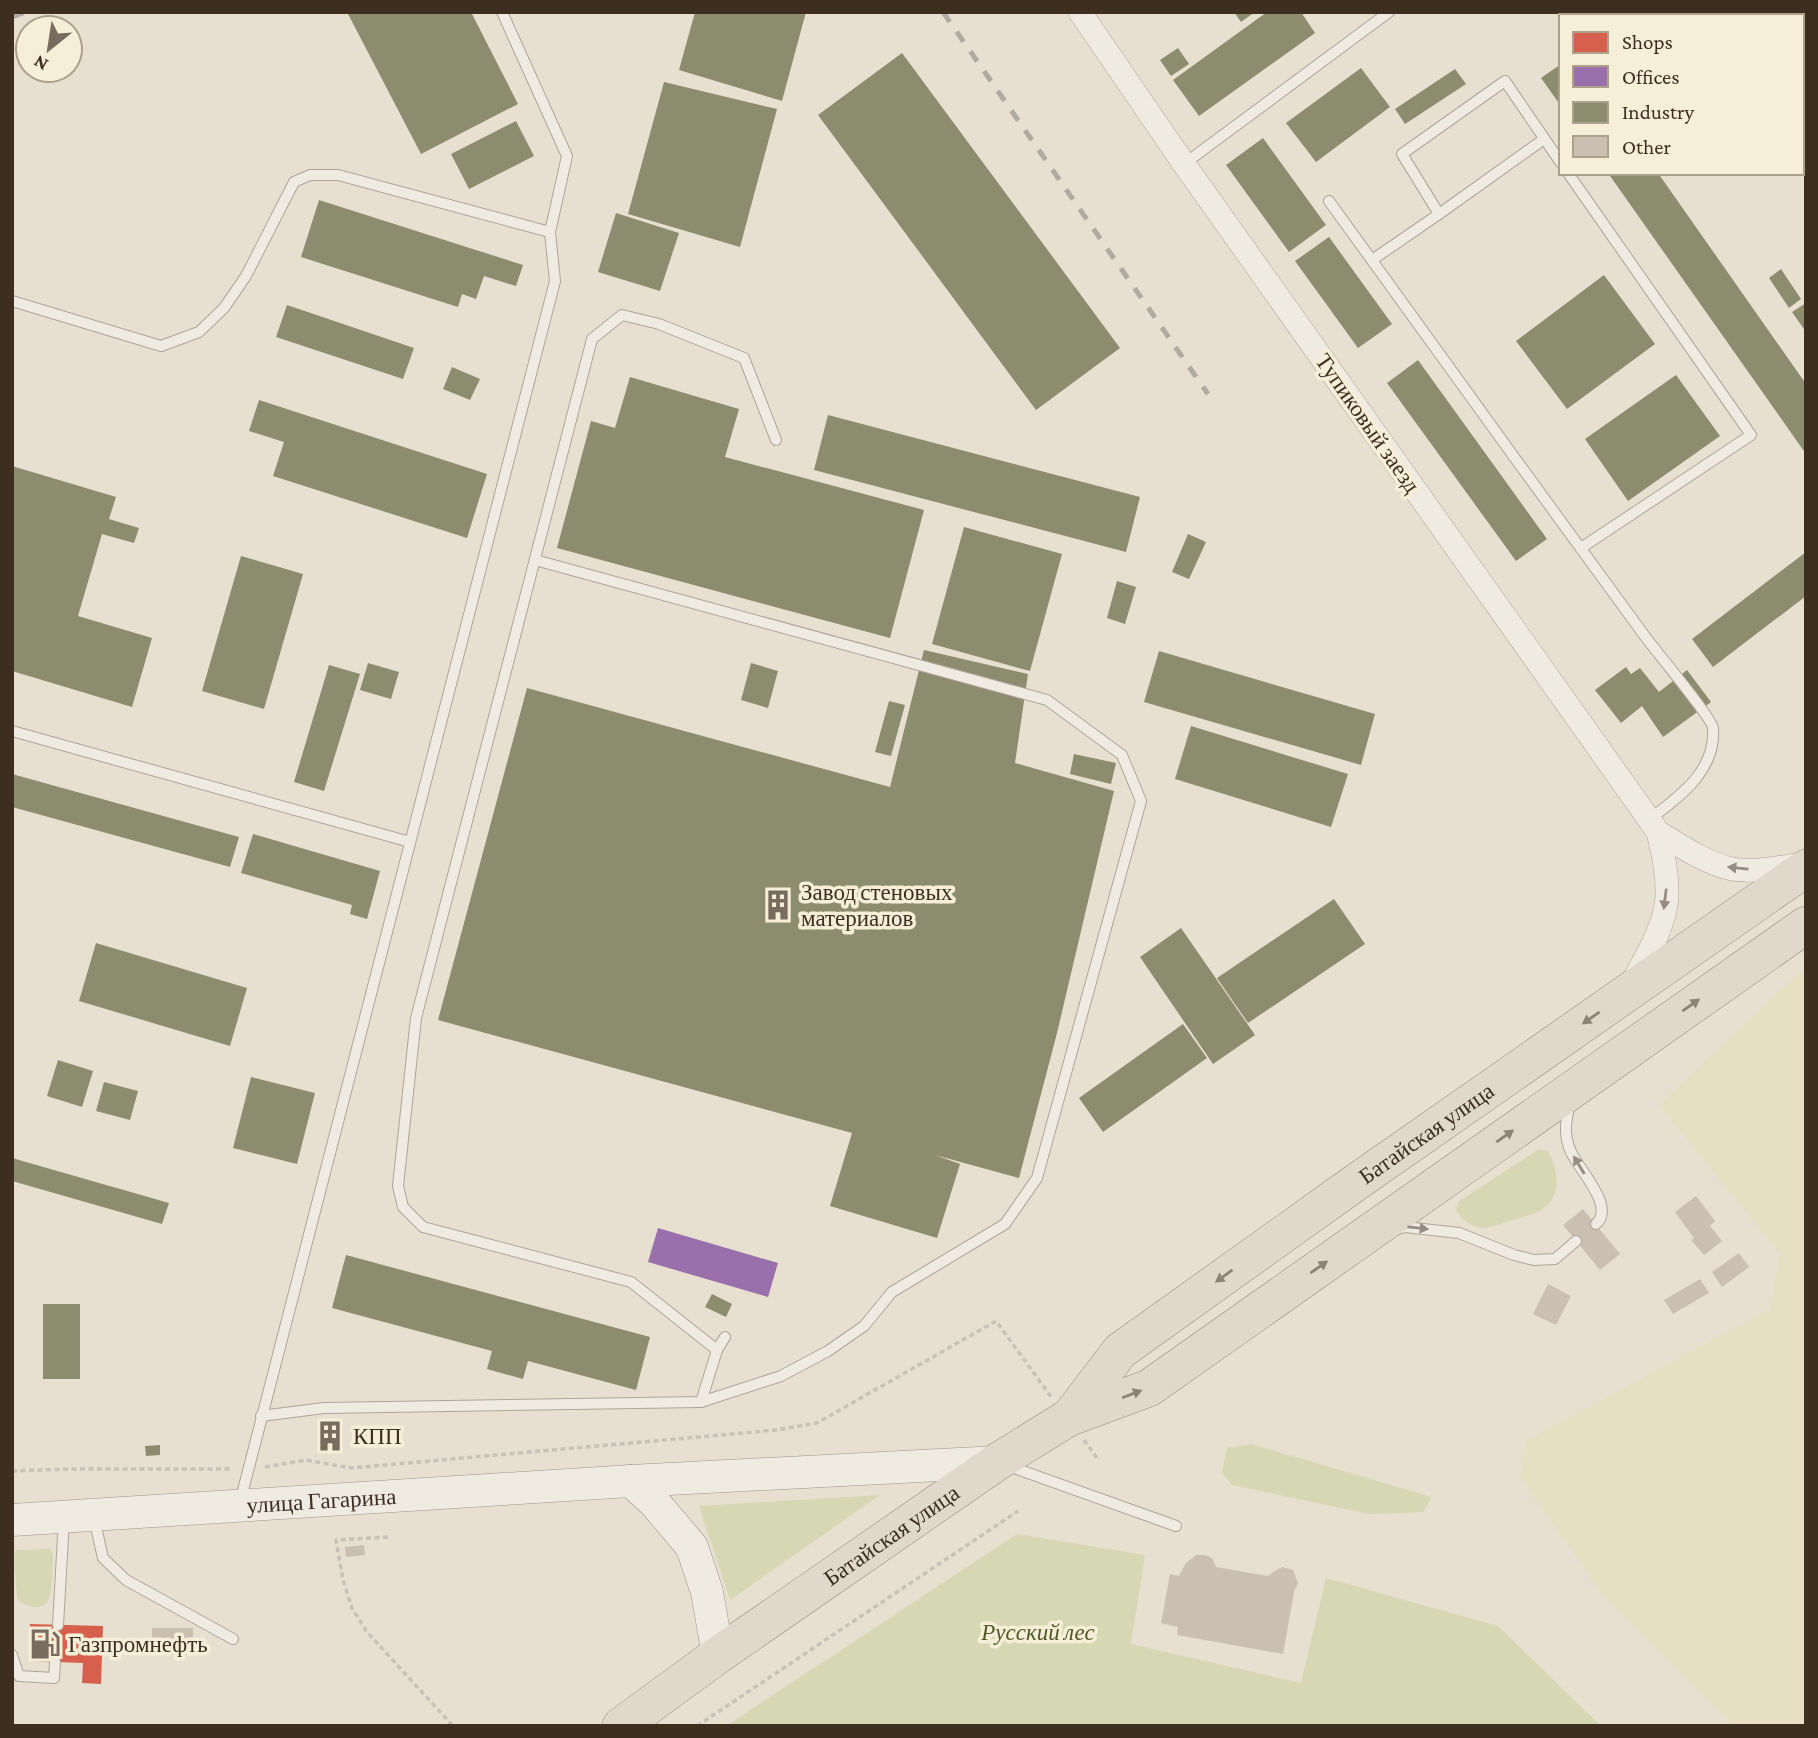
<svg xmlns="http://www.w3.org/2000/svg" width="1818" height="1738" viewBox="0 0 1818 1738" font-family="'Crimson Pro',serif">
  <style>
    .farmland { fill: #e6dfc2 }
    .green { fill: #d6d7b3 }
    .shops { fill: #d6604d }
    .offices { fill: #9970ab }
    .industry { fill: #8c8c6e }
    .building { fill: #cbbfb2 }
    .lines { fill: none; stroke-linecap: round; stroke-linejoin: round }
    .service-casing { stroke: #ada599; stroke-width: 12 }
    .minor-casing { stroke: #ada599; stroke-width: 24 }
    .secondary-casing { stroke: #9c958a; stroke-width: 33 }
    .trunk-casing { stroke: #928b80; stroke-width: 38 }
    .path { stroke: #c8c2b9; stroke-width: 3.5; stroke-dasharray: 5 3.5; stroke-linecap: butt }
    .service { stroke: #efebe3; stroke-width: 10 }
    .minor { stroke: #efebe3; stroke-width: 23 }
    .secondary { stroke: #efebe3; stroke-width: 32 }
    .trunk { stroke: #e0d9cb; stroke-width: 37 }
    .rail { stroke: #afaaa2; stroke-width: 5; stroke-dasharray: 12 12; stroke-linecap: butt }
    .oneway { fill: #968c82 }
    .oneway2 { fill: #8e8476 }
    .labels { text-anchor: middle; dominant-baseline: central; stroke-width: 7; stroke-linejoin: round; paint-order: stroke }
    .street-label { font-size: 23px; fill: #3d2e20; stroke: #f7eed8 }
    .poi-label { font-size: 23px; fill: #3d2e20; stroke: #f7eed8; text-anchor: start }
    .park-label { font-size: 23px; font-style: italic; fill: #4d5a26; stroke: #f7eed8 }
  </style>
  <rect width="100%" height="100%" fill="#e7e0d1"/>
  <!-- farmland -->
  <polygon class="farmland" points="1806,970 1806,1726 1734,1726 1604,1597 1520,1477 1527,1440 1770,1309 1780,1254 1659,1105 1793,978"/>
  <!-- green -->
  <g class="green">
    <path d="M 1539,1149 L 1548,1151 C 1558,1169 1563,1197 1541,1210 C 1532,1215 1520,1218 1510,1221 C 1500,1224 1488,1230 1478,1227 C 1468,1225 1462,1218 1456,1211 L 1458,1202 Z"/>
    <polygon points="1251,1444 1432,1497 1423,1512 1369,1514 1232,1485 1222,1473 1227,1448"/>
    <polygon points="880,1495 730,1600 699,1506"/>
    <polygon points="1017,1534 1145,1555 1131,1644 1301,1683 1326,1578 1498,1626 1601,1726 726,1726"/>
    <path d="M 50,1549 L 53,1554 C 52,1567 53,1583 50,1595 C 46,1613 27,1608 17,1599 L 14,1554 L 16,1550 Z"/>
  </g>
  <!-- shops -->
  <polygon class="shops" points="30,1624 103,1626 101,1684 82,1683 83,1663 29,1661"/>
  <!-- offices -->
  <polygon class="offices" points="658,1228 778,1263 768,1297 648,1262"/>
  <!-- industry -->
  <g class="industry">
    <polygon points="347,12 471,12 518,104 421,154"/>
    <polygon points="695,12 806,12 782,101 679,70"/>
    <polygon points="1234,12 1255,12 1241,22"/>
    <polygon points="1267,12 1301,12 1315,33 1199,116 1173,80"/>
    <polygon points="1563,12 1641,12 1643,16 1565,16"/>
    <polygon points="1706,12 1733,12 1735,16 1701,16"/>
    <polygon points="1761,12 1806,12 1806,49 1802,51 1802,16 1763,16"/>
    <polygon points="1178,48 1189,64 1171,76 1160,60"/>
    <polygon points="902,53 1120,348 1036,410 818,115"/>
    <polygon points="1561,64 1561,106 1541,78"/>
    <polygon points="1361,68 1390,107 1316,162 1286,123"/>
    <polygon points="1455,69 1466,84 1405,124 1395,109"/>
    <polygon points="664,82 777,109 740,247 628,214"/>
    <polygon points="516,121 534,156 469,189 451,154"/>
    <polygon points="1263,138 1326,225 1289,252 1226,165"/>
    <polygon points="1608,173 1658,173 1806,384 1806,454"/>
    <polygon points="319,200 523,265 516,286 484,276 476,299 462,294 458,307 301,257"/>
    <polygon points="616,213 679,233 660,291 598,272"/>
    <polygon points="1329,237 1392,324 1358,348 1295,261"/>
    <polygon points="1781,269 1801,299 1789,308 1769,278"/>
    <polygon points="1604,275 1655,344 1567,409 1516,341"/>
    <polygon points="1806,303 1806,332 1792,312"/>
    <polygon points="287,305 414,348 403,379 276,337"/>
    <polygon points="1418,360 1547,539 1516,561 1387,383"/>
    <polygon points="452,367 480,379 470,400 443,389"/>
    <polygon points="1676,375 1720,436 1628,501 1585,439"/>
    <polygon points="630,377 739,409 725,457 924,510 890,638 557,548 591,421 615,428"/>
    <polygon points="259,400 487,474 467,538 273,476 284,442 249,431"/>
    <polygon points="828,415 1140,497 1126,552 814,470"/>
    <polygon points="12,466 116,497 109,519 139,528 134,543 102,534 78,616 152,638 132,707 12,671"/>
    <polygon points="964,527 1062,554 1030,671 932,644"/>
    <polygon points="1188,534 1206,542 1189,579 1172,572"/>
    <polygon points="1806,552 1806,596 1713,667 1692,639"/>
    <polygon points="241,556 303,574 264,709 202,691"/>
    <polygon points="1117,581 1136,587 1125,624 1107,618"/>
    <polygon points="924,650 1028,674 1015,763 1114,791 1057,1033 1019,1178 935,1155 960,1164 937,1238 830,1206 852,1133 438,1020 527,688 890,787"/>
    <polygon points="1159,651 1375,714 1361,765 1144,702"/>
    <polygon points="368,663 399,672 391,699 360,690"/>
    <polygon points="751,663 778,671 768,708 741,700"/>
    <polygon points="329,665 360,674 324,791 294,782"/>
    <polygon points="1626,667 1631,674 1640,668 1659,692 1687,670 1711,702 1663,737 1642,706 1621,723 1595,690"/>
    <polygon points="889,701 905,705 891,756 875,752"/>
    <polygon points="1191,726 1348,774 1331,827 1175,779"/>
    <polygon points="1074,754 1116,763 1111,784 1070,774"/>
    <polygon points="12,774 239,837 230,867 12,807"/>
    <polygon points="253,834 380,871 367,919 350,914 352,905 241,873"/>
    <polygon points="1334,899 1365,944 1248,1023 1217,978"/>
    <polygon points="1181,928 1255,1035 1213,1064 1140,957"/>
    <polygon points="96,943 247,988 230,1046 79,1001"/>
    <polygon points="1183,1024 1207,1058 1103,1132 1079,1098"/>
    <polygon points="58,1060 93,1071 82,1107 47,1096"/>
    <polygon points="251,1077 315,1093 297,1164 233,1148"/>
    <polygon points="104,1082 138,1091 130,1120 96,1111"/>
    <polygon points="12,1158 169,1203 162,1224 12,1181"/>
    <polygon points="346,1255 650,1337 636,1390 528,1361 523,1379 487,1369 492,1351 332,1308"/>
    <polygon points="712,1294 732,1304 726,1317 705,1307"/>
    <rect x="43" y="1304" width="37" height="75"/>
    <polygon points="338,1422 340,1449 323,1451 320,1423"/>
    <polygon points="160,1445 160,1455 146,1456 145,1446"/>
  </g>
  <!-- building -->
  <g class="building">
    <polygon points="1696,1196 1715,1221 1710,1226 1722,1241 1704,1255 1691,1240 1694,1238 1675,1212"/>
    <polygon points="1583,1209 1620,1254 1600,1270 1563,1225"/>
    <polygon points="1739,1253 1749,1267 1722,1287 1712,1272"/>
    <polygon points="1700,1279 1709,1293 1673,1314 1664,1300"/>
    <polygon points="1548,1284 1571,1296 1556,1325 1533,1314"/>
    <polygon points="364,1545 365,1555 346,1557 345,1547"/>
    <polygon points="1196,1555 1205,1555 1212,1558 1216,1567 1268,1576 1273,1572 1282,1567 1293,1570 1298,1583 1294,1592 1283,1654 1177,1635 1178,1627 1161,1623 1170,1574 1179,1576 1186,1563"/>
    <polygon points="152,1628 193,1628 193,1655 152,1654"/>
  </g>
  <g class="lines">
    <!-- service casing -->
    <g class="service-casing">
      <g id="service">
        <polyline points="502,12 567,156 550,232"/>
        <polyline points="1184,164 1389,12"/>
        <polyline points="1568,173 1751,435 1581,548"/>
        <path d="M 1329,201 C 1434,346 1538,491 1644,635 C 1654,649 1712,718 1713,728 C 1716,771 1680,796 1650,819"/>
        <polyline points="1439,214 1544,139"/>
        <polyline points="1372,260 1439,214 1402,154 1505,81 1561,163"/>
        <polyline points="12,301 161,346 199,332 224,308 246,276 294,182 310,175 338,175 550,232 555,281 240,1502"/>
        <polyline points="535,560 1047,700 1122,755 1141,801 1037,1178 1005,1224 892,1292 864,1326 828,1351 781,1376 701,1402"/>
        <polyline points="12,731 410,842"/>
        <path d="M 1570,1103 C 1566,1119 1563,1135 1571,1152 C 1579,1170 1616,1207 1596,1224"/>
        <polyline points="1395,1230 1405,1227 1459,1233 1514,1255 1534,1260 1555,1259 1576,1241"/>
        <polyline points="717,1350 631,1282 423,1227 403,1207 398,1186 416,1018 592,339 622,315 659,324 744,358 776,440"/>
        <polyline points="261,1416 324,1408 701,1402 717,1350 725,1337"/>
        <polyline points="1006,1465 1176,1526"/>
        <polyline points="94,1518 103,1558 126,1580 233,1639"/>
        <polyline points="58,1625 64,1519"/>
        <polyline points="12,1655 19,1676 54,1678 55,1662"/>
      </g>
    </g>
    <!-- minor casing -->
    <g class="minor-casing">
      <g id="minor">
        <path d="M 1080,12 L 1184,164 L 1658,832 C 1663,853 1668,875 1667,897 C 1665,927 1646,957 1632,983"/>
        <path d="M 1658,832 C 1681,846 1705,863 1732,869 C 1755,873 1780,867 1803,864"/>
      </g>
    </g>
    <!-- secondary casing -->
    <g class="secondary-casing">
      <g id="secondary">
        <polyline points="631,1481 654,1502 692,1547 707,1592 718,1655"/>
        <path id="s1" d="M 12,1520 L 631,1481 L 997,1462"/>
      </g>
    </g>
    <!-- trunk casing -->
    <g class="trunk-casing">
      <g id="trunk">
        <path id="s2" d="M 1069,1418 L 1120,1351 L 1355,1183 L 1806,868"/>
        <path id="s3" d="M 621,1726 L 718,1655 L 997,1462 L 1068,1418 L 1149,1388 L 1806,925"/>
      </g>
    </g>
    <!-- path -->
    <g class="path">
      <polyline points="1084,1440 1097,1458"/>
      <polyline points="265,1467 306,1460 351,1468 776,1430 817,1423 996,1321 1052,1398"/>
      <polyline points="12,1471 72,1469 233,1469"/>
      <polyline points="388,1537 336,1540 343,1580 352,1608 367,1632 453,1726"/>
      <polyline points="697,1726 1018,1511"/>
    </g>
    <!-- service -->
    <use href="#service" class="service"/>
    <!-- minor -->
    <use href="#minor" class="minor"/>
    <!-- secondary -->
    <use href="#secondary" class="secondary"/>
    <!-- trunk -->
    <use href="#trunk" class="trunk"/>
    <!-- rail -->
    <g class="rail">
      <polyline points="943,12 1208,394"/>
      <polyline points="12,17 26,12"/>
    </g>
  </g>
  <!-- one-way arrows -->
  <defs><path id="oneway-solid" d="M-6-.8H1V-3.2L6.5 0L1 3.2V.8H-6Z" transform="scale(1.75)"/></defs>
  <g class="oneway">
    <use href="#oneway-solid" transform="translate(1738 868) rotate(-174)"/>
    <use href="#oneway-solid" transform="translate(1665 899) rotate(97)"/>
    <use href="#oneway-solid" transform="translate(1579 1165) rotate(-121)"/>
    <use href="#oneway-solid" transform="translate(1418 1228) rotate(6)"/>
  </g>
  <g class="oneway2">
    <use href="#oneway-solid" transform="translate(1691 1005) rotate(-35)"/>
    <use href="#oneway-solid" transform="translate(1591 1018) rotate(145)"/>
    <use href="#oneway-solid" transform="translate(1505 1136) rotate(-35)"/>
    <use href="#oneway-solid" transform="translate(1319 1267) rotate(-35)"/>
    <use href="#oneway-solid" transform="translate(1224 1276) rotate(144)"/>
    <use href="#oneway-solid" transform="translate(1132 1394) rotate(-21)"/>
  </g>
  <!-- icons -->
  <defs>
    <g id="building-bare" transform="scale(2.415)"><path d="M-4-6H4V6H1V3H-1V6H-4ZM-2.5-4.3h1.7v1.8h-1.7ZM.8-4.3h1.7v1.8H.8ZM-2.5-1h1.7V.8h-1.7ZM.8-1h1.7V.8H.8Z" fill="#786c5e" stroke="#f7eed8" stroke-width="2.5" paint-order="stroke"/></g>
    <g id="fuel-bare" transform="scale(2.415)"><path d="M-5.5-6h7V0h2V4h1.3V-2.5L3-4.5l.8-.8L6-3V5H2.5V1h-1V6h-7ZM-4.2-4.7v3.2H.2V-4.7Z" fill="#786c5e" stroke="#f7eed8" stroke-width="2.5" paint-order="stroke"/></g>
  </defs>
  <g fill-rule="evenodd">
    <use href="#building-bare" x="778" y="905"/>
    <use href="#building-bare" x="330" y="1436"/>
    <use href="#fuel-bare" x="45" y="1644"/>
  </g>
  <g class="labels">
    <!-- street labels -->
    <g class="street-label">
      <text transform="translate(1368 423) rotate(55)">Тупиковый заезд</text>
      <text stroke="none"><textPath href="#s2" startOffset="460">Батайская улица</textPath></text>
      <text stroke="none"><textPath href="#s1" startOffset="310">улица Гагарина</textPath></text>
      <text stroke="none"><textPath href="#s3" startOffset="331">Батайская улица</textPath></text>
    </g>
    <!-- poi labels -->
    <g class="poi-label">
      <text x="801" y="892">Завод стеновых<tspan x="801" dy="26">материалов</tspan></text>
      <text x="353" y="1436">КПП</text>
      <text x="68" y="1644">Газпромнефть</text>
    </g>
    <!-- park labels -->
    <g class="park-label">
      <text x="1038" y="1632">Русский лес</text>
    </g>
  </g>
  <!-- border -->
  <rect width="1818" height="1738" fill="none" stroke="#3d2e20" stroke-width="28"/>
  <!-- legend -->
  <rect x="1559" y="14" width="245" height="161" fill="#f7eed8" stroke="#ada18e" stroke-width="2"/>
  <rect x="1573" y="32" width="35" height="21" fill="#d6604d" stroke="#ada18e" stroke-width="2"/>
  <text x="1622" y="49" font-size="21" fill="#3d2e20">Shops</text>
  <rect x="1573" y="66" width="35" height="21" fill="#9970ab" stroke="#ada18e" stroke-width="2"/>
  <text x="1622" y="84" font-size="21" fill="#3d2e20">Offices</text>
  <rect x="1573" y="102" width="35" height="21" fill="#8c8c6e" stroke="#ada18e" stroke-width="2"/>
  <text x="1622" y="119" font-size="21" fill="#3d2e20">Industry</text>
  <rect x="1573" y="136" width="35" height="21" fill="#cbbfb2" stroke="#ada18e" stroke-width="2"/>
  <text x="1622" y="154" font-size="21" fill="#3d2e20">Other</text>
  <!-- north arrow -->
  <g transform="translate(49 49) rotate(210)"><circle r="33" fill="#f7eed8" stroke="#ada18e" stroke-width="2"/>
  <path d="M0-5L12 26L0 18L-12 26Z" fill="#786c5e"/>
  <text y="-10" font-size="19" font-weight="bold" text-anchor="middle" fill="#3d2e20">N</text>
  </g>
</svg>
